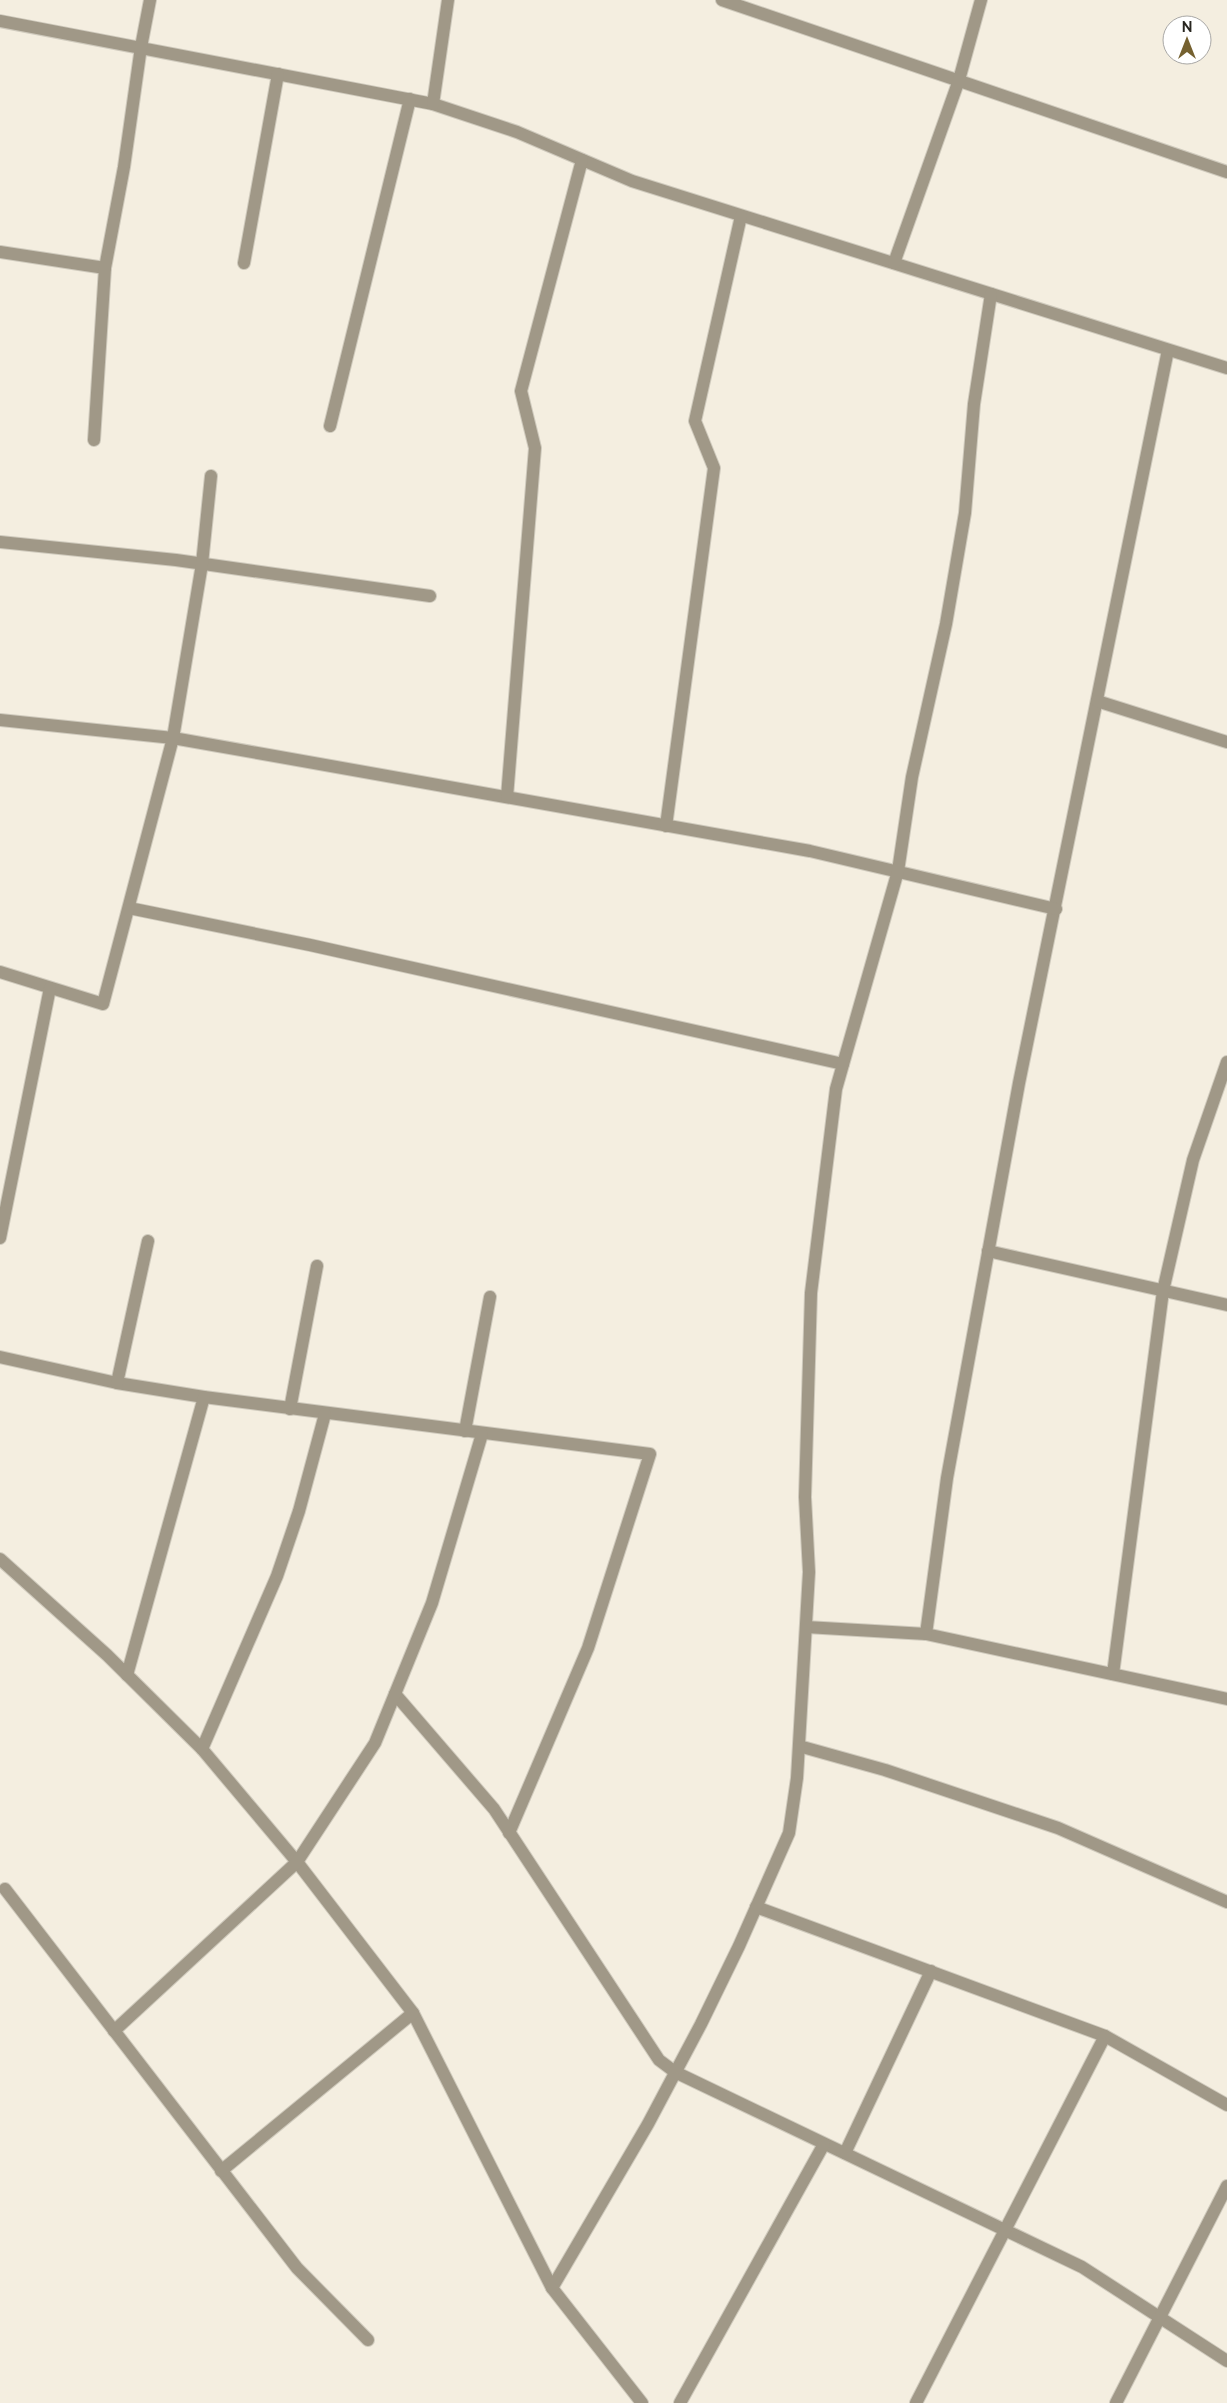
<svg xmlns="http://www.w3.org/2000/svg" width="1227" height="2403" viewBox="0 0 1227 2403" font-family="Raleway,sans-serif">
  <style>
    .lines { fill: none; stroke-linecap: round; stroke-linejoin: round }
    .street-casing { stroke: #cfcabd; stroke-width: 14 }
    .street { stroke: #a09887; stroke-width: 12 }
  </style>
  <rect width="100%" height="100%" fill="#f4eee0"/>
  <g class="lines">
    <!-- street casing -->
    <g class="street-casing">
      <g id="street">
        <polyline points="722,0 1227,172"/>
        <polyline points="0,21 433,104 517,132 632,181 1227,368"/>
        <polyline points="433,104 448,0"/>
        <polyline points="0,252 105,268"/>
        <polyline points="244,263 278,74"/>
        <polyline points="894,263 959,80 981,0"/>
        <polyline points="1168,350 1019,1083 947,1478 926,1634 1227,1699"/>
        <polyline points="330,426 410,99"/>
        <polyline points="94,440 105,268 124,167 141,47 150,0"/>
        <polyline points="0,542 176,560 430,596"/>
        <polyline points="1097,701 1227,742"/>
        <polyline points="0,720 173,738 810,851 1056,909"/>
        <polyline points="507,797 535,448 521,391 582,160"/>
        <polyline points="666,826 714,468 695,421 741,216"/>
        <polyline points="129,908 310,945 843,1064"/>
        <polyline points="0,972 103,1004 173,738 202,564 211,476"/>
        <polyline points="0,1238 50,988"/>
        <polyline points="988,1251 1227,1305"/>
        <polyline points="0,1357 117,1383 204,1397 650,1454 588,1648 509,1833"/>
        <polyline points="117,1383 148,1241"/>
        <polyline points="290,1409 317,1266"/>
        <polyline points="465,1431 490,1297"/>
        <polyline points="0,1559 107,1655 202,1749 297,1862 413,2013 552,2288 642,2403"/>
        <polyline points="806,1627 926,1634"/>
        <polyline points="1113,1674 1163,1291 1193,1160 1227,1062"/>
        <polyline points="127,1675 204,1397"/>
        <polyline points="395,1694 494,1809 659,2060 675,2072 1082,2267 1227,2361"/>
        <polyline points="799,1746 885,1770 1058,1828 1227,1902"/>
        <polyline points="202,1749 277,1576 299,1511 325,1414"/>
        <polyline points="5,1889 297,2268 368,2340"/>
        <polyline points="756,1907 1105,2036 1227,2105"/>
        <polyline points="114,2031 297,1862 375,1743 432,1603 482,1434"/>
        <polyline points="845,2153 931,1971"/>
        <polyline points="221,2171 413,2013"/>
        <polyline points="552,2288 648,2124 701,2024 739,1946 789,1833 797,1778 809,1572 805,1497 811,1293 836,1089 898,871 912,777 946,624 965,513 974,404 991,294"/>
        <polyline points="680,2403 824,2144"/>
        <polyline points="916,2403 1105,2036"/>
        <polyline points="1116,2403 1227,2186"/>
      </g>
    </g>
    <!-- street -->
    <use href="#street" class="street"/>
  </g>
  <!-- north arrow -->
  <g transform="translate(1187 40)"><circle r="24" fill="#ffffff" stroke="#a9a8a6"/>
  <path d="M0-4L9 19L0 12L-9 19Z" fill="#756130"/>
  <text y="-8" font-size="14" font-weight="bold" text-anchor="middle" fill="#282620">N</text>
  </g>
</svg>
